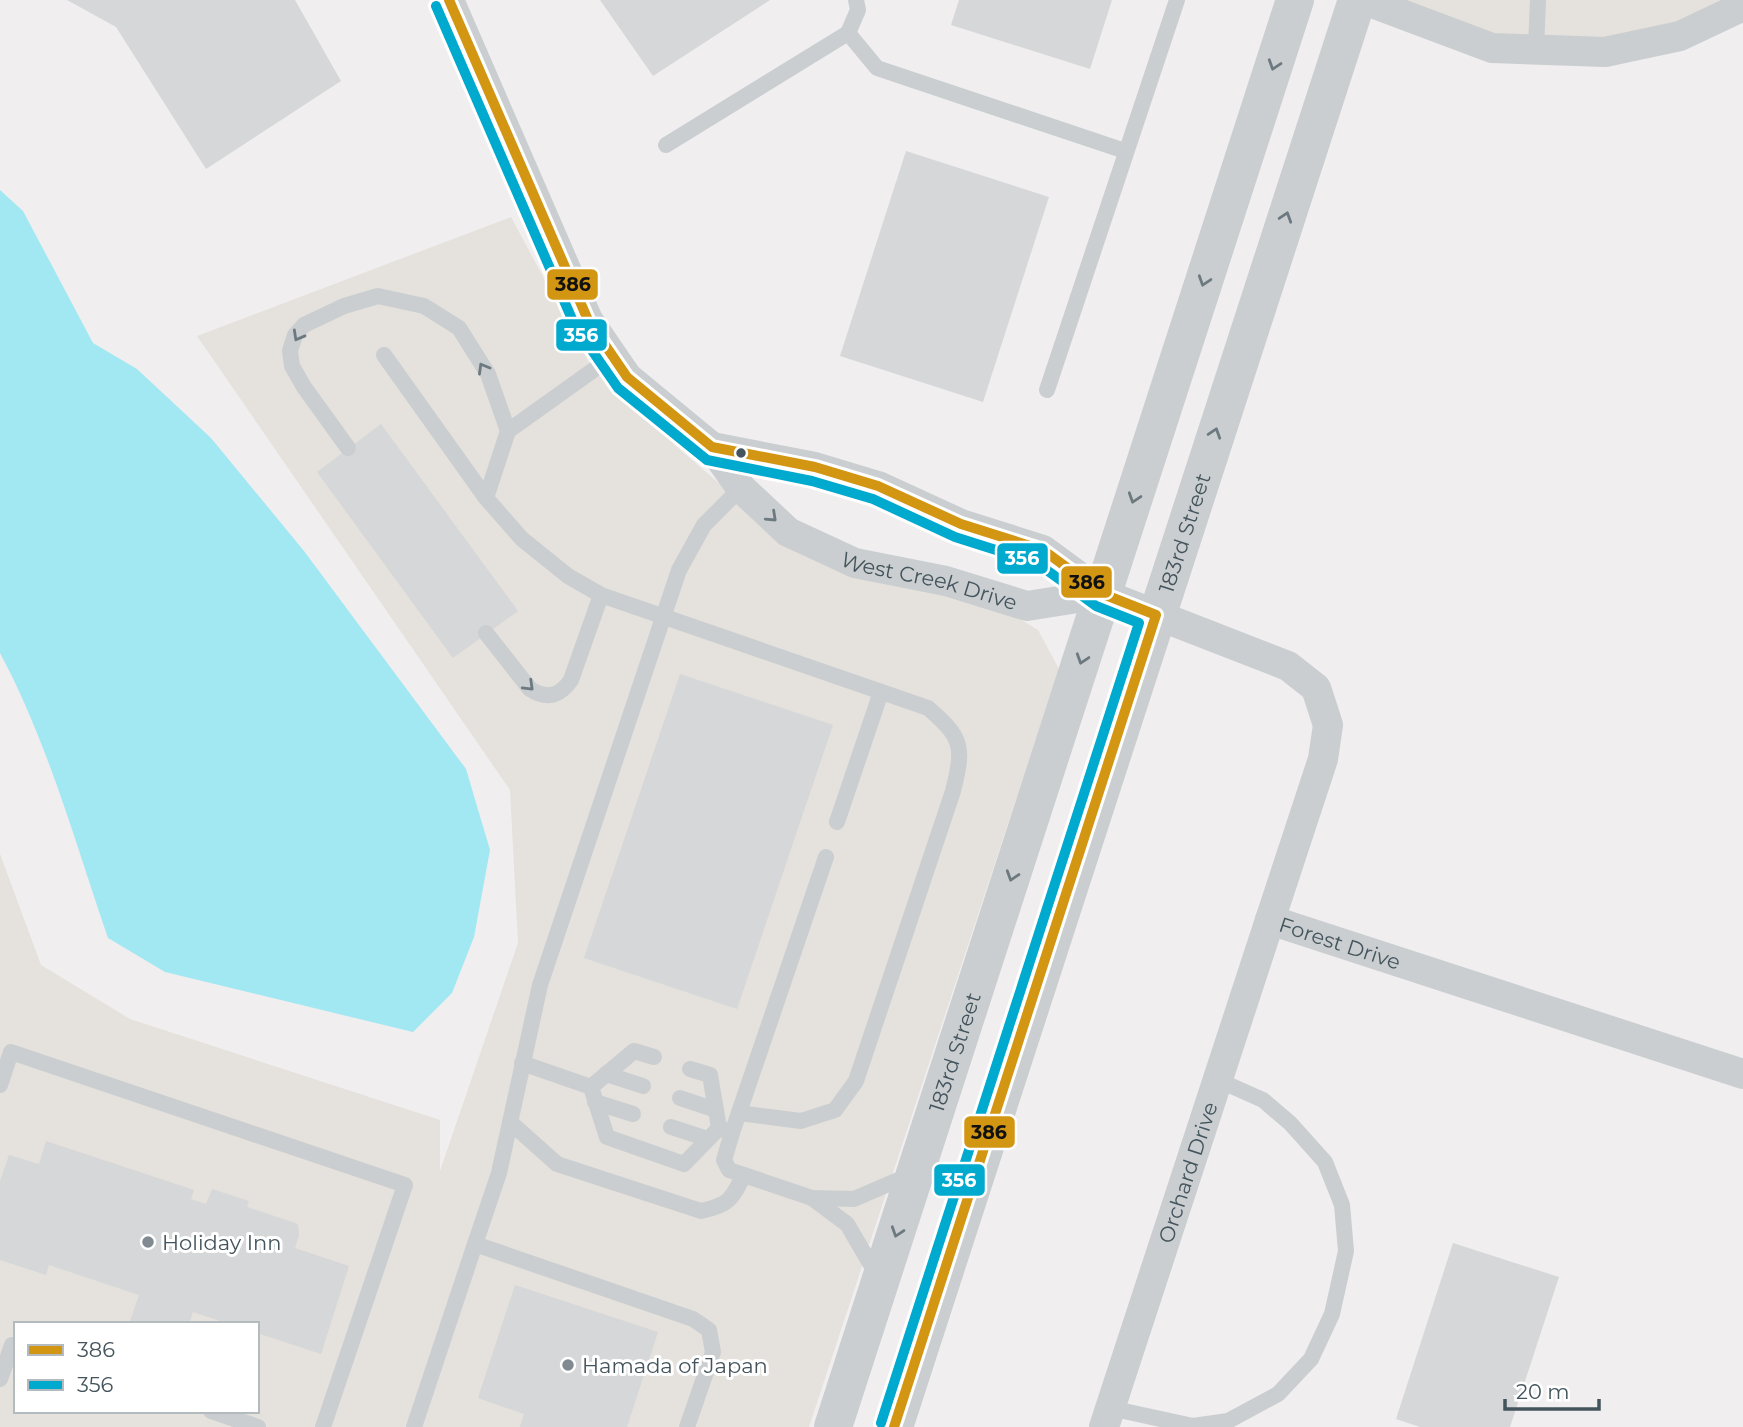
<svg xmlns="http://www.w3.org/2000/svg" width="1743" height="1427" viewBox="0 0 1743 1427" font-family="Montserrat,sans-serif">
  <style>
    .commercial { fill: #e5e1dc; fill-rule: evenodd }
    .water { fill: #a2e8f2 }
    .building { fill: #d6d7d9 }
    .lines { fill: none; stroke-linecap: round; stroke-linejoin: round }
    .service { stroke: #caced0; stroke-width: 16 }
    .minor { stroke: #caced0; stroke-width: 30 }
    .tertiary { stroke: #caced0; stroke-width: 38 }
    .bus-1-casing { stroke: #fff; stroke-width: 16 }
    .bus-2-casing { stroke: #fff; stroke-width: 16 }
    .bus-1 { stroke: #d39613; stroke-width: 10 }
    .bus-2 { stroke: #00a9ce; stroke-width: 10 }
    .oneway { stroke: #6c7980 }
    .bus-dot { fill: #44545d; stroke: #fff; stroke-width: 2.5 }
    .poi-dot { fill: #808a90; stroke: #fff; stroke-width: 2.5 }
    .labels { text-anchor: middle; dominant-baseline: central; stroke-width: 6; stroke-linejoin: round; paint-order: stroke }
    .street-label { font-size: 21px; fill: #44545d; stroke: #fff }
    .poi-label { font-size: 21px; fill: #44545d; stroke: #fff; text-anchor: start }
    .line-badge { stroke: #fff; stroke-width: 2.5 }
    .badge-label { font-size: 19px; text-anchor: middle; font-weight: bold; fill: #fff }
    .pale-badge-label { font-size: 19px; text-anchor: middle; font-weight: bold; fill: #111 }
  </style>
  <rect width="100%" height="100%" fill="#f0eeef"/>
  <!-- commercial -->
  <g class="commercial">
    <polygon points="1337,0 1743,0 1604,64"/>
    <path d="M 511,217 L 593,370 L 685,454 L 804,556 L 908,588 L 998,606 L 1038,630 L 1059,669 L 809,1427 L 0,1427 L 0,854 L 41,965 L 130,1019 L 440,1120 L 440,1171 L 518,943 L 510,790 L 197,336 ZM 16,1324 L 257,1324 L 257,1411 L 16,1411 Z"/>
  </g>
  <!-- water -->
  <path class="water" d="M 0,190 L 23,211 L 93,343 L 137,369 L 211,438 L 304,551 L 466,769 L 490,850 L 474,937 L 452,993 L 413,1032 L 165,972 L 108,938 C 75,842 48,743 0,653 Z"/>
  <!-- building -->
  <g class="building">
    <polygon points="67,0 295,0 341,81 206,169 116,27"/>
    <polygon points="600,0 770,0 653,76"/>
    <polygon points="959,0 1112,0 1090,69 951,25"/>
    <polygon points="906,151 1049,197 983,402 840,356"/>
    <polygon points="381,424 518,611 453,658 317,472"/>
    <polygon points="680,674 833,725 737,1009 584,958"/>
    <polygon points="46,1141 194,1190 191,1199 206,1204 212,1189 249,1201 247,1207 298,1224 299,1235 295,1248 349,1266 321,1354 257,1333 257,1324 229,1324 193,1312 189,1324 129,1324 139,1295 49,1265 46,1275 0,1260 0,1181 9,1155 39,1164"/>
    <polygon points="1453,1243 1559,1277 1510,1427 1420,1427 1396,1419"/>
    <polygon points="515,1285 658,1332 627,1427 520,1427 524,1414 478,1398"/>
  </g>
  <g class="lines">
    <!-- service -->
    <g class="service">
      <polyline points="848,33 877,68 1125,151"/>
      <polyline points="1536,49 1538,0"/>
      <polyline points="666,145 848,33 858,10 856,0"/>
      <path d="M 384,355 L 486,498 L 522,539 L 568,576 L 601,595 L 928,708 C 963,738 964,747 953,791 L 856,1081 L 835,1110 L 801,1121 L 739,1113"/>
      <polyline points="1047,390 1177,0"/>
      <polyline points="348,448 304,387 292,366 290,351 295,335 304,325 344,306 378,296 424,306 459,328 488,374 508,431"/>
      <polyline points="486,498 508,431 613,356"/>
      <path d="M 486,633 L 530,689 C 547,700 560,696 571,680 L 601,595"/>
      <polyline points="837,822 881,692"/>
      <polyline points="522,1063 591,1087"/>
      <polyline points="690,1069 710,1075 719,1128"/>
      <polyline points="606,1074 643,1086"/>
      <polyline points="0,1085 11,1052 405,1185 323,1427"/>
      <polyline points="591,1087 607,1137 684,1164 719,1128"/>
      <polyline points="591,1087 634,1051 654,1057"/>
      <polyline points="680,1098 716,1110"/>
      <polyline points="595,1102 633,1114"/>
      <path d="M 510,1122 L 557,1164 L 701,1211 C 729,1205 731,1200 744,1175"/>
      <polyline points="671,1127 708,1139"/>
      <polyline points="719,1128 732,1133 724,1160 729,1170 812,1198 854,1199 912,1174"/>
      <polyline points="732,1133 826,857"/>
      <polyline points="812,1198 847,1224 877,1275"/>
      <polyline points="475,1244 499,1173 540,985 679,570 704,525 741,488"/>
      <polyline points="0,1379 12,1345"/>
      <polyline points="1110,1408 1193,1426 1228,1421 1278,1394 1311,1359 1332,1314 1346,1251 1342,1205 1325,1162 1290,1123 1263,1100 1218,1080"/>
      <polyline points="211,1411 258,1427"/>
      <polyline points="414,1427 475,1244 693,1319 709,1330 713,1352 687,1427"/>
    </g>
    <!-- minor -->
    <g class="minor">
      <path id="s1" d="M 449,0 L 588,320 L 627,377 L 712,447 L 741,488 L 788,532 L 855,563 L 946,581 L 1027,606 L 1103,594"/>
      <polyline points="1364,0 1492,48 1605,52 1680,36 1735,10 1743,2"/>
      <path id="s2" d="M 712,447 L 815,467 L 878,486 L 961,524 L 1043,550 L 1103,594 L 1288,666 L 1316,688 L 1328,725 L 1323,759 L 1270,920 L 1743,1074"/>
      <path id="s3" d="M 1104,1427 L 1270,920"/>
    </g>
    <!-- tertiary -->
    <g class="tertiary">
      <path id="s4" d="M 833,1427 L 1295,0"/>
      <path id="s5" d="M 894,1427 L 1357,0"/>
    </g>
    <!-- bus-1 casing -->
    <g class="bus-1-casing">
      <polyline id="bus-1" points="449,0 588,320 627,377 712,447 815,467 878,486 961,524 1043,550 1103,594 1156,615 894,1427"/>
    </g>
    <!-- bus-2 casing -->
    <g class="bus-2-casing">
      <polyline id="bus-2" points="436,6 575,326 618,388 707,460 812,481 873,499 955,537 1037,563 1096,606 1139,623 881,1423"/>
    </g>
    <!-- bus-1 -->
    <use href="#bus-1" class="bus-1"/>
    <!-- bus-2 -->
    <use href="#bus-2" class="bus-2"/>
  </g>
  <!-- one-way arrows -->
  <defs><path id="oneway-chevron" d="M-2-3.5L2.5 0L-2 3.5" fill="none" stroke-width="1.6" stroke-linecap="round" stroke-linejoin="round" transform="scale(1.75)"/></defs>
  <g class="oneway">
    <use href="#oneway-chevron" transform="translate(1274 65) rotate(108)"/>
    <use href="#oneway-chevron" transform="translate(1286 217) rotate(-72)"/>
    <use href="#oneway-chevron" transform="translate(1204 281) rotate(108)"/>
    <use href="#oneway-chevron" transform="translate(298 336) rotate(119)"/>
    <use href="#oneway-chevron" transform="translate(483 368) rotate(-120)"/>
    <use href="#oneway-chevron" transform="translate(1215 433) rotate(-72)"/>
    <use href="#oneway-chevron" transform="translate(1134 498) rotate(108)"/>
    <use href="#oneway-chevron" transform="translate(772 517) rotate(43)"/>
    <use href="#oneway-chevron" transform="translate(1082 659) rotate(108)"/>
    <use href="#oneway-chevron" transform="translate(529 686) rotate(44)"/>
    <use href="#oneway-chevron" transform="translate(1012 876) rotate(108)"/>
    <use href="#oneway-chevron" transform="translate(897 1232) rotate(108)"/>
  </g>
  <!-- markers -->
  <circle class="bus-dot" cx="741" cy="453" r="6"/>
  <g class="poi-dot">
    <circle cx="148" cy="1242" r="7"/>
    <circle cx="568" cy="1365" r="7"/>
  </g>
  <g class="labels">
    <!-- street labels -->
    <g class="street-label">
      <text stroke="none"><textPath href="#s5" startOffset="940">183rd Street</textPath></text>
      <text stroke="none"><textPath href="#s1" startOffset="793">West Creek Drive</textPath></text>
      <text stroke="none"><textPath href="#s2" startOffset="973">Forest Drive</textPath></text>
      <text stroke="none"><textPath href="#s4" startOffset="394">183rd Street</textPath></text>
      <text stroke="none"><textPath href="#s3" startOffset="268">Orchard Drive</textPath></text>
    </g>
    <!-- poi labels -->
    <g class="poi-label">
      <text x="162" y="1242">Holiday Inn</text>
      <text x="582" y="1365">Hamada of Japan</text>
    </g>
  </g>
  <g class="line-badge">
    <rect x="546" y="268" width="53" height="33" rx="7" fill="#d39613"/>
    <rect x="555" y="318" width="53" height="34" rx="7" fill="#00a9ce"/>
    <rect x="996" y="542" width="53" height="33" rx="7" fill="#00a9ce"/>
    <rect x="1060" y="565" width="53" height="34" rx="7" fill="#d39613"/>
    <rect x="963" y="1115" width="53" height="34" rx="7" fill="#d39613"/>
    <rect x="933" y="1163" width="53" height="34" rx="7" fill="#00a9ce"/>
  </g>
  <g class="badge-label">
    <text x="581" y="342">356</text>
    <text x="1022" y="565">356</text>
    <text x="959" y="1187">356</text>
  </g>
  <g class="pale-badge-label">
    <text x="573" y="291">386</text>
    <text x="1087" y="589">386</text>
    <text x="989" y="1139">386</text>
  </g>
  <!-- legend -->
  <rect x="14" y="1322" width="245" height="91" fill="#ffffff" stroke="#b4bbbe" stroke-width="2"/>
  <rect x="28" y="1345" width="35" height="10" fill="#d39613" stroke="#b4bbbe" stroke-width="2"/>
  <text x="77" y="1357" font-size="21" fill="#44545d">386</text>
  <rect x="28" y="1380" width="35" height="10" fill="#00a9ce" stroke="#b4bbbe" stroke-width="2"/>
  <text x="77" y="1392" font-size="21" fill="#44545d">356</text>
  <!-- scale -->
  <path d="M1505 1399v10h94v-10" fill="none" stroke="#44545d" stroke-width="3.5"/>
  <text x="1516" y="1399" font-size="21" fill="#44545d" stroke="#ffffff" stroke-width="5" paint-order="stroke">20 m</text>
</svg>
